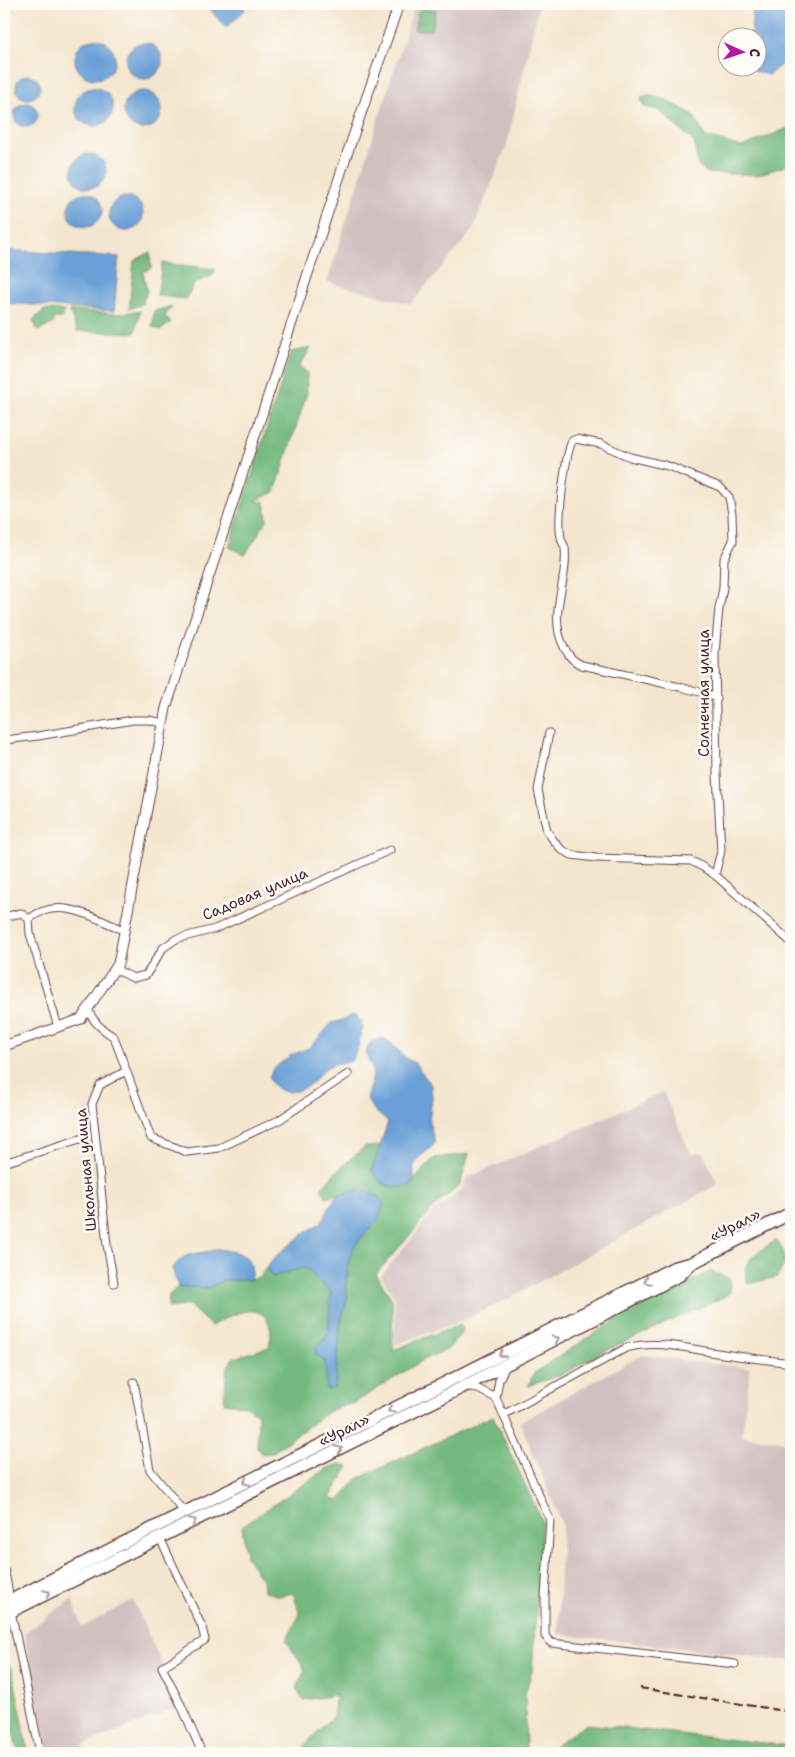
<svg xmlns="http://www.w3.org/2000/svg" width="795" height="1757" viewBox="0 0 795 1757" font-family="'Shantell Sans',sans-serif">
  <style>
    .industrial { fill: #d2bfbf }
    .forest { fill: #73b97f; stroke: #5e6c55 }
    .water { fill: #6aa0d7; stroke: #5a6081 }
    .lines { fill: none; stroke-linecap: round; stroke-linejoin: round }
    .minor-casing { stroke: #643d43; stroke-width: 9 }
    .tertiary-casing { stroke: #643d43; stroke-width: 11 }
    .trunk-casing { stroke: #643d43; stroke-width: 14 }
    .minor { stroke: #fff; stroke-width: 7 }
    .tertiary { stroke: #fff; stroke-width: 9 }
    .trunk { stroke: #fff; stroke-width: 11 }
    .rail { stroke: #4a1f2b; stroke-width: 2; stroke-dasharray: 8 4; stroke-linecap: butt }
    .oneway { stroke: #ae9aa0 }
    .labels { text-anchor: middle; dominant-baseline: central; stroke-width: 5; stroke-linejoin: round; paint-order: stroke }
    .street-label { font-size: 15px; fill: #4a1f2b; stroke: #fdfcf7 }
  </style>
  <rect width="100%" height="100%" fill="#fdfcf7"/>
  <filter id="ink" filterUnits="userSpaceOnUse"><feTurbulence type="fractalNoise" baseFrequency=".02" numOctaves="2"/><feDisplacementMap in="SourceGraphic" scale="10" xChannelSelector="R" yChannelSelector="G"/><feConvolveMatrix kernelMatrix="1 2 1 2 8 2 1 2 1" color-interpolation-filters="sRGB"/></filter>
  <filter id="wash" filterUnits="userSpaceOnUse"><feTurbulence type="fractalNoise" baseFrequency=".0096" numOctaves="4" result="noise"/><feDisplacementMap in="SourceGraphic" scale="20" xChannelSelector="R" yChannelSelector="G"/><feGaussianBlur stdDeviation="1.12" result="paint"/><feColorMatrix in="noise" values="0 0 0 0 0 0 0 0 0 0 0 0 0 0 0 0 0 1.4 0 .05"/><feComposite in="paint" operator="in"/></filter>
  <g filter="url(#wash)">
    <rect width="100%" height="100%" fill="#f4e6ce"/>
    <!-- industrial -->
    <g class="industrial">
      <polygon points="415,4 539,4 506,148 472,231 411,304 327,282"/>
      <polygon points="663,1092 691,1154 703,1152 718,1184 506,1300 466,1319 395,1345 395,1297 381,1276 433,1212 462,1189 467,1178"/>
      <polygon points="642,1355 750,1368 742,1436 791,1442 791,1661 558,1634 562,1524 520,1422"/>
      <polygon points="72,1599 82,1627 133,1600 181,1707 82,1745 83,1753 49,1753 24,1633"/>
    </g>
    <!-- forest -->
    <g class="forest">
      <polygon points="419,10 436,10 431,30 414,30"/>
      <polygon points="647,95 666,100 692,114 706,137 742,147 791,127 791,164 757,175 708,173 698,166 694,142 660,111 643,106 641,97"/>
      <polygon points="150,252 151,268 143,272 147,292 142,304 129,309 134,261"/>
      <polygon points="162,263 215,269 213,275 194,284 186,299 157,296"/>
      <polygon points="172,306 165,316 171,322 161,330 152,327 154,311"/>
      <polygon points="44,310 64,311 62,318 53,318 54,323 38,331 33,320"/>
      <polygon points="69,310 117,314 140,311 135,333 77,331"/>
      <polygon points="311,348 299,367 307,372 307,393 275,492 255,501 265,502 267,520 245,555 229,547 291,352"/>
      <path d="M 381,1146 L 372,1170 C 382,1188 392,1188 411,1186 L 415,1179 L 434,1158 L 469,1154 L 460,1185 L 435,1206 L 376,1274 L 392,1299 L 393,1350 L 460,1324 L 463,1331 L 448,1349 L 423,1360 L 356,1402 L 329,1411 L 272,1453 L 262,1454 L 257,1448 L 258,1414 L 246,1406 L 224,1403 L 227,1368 L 233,1358 L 269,1347 C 270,1341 272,1333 270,1327 C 262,1297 229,1316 211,1326 L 189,1305 L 168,1308 L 169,1295 L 178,1287 L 209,1288 L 224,1280 L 250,1280 L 261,1276 L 266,1267 L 272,1277 L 302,1268 L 308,1269 L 317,1280 L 331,1292 L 329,1325 L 326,1339 L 317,1346 L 325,1361 L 326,1378 L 335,1387 L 341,1320 L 347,1299 L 346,1282 L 349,1260 L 353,1248 L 364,1234 L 378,1221 L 359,1190 L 326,1197 L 321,1188 L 335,1173 L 364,1147 Z"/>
      <path d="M 776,1240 C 788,1256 787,1261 777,1277 L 748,1284 C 738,1259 759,1253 776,1240 Z"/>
      <polygon points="711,1271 730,1279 730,1294 605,1351 563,1374 528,1386 534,1373 617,1319"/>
      <polygon points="493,1416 542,1521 532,1671 525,1694 526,1753 303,1753 305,1745 333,1716 336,1695 303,1700 296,1688 305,1670 286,1640 300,1614 293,1593 279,1596 264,1591 263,1581 246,1557 242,1526 328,1468 340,1464 349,1466 330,1498 339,1501 357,1479"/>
      <polygon points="7,1662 12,1669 29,1753 18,1753 9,1714 4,1700 4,1664"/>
      <polygon points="587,1724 791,1746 791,1753 549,1753 549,1749"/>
    </g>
    <!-- water -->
    <g class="water">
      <polygon points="214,4 242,4 245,10 226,28 209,8"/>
      <polygon points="753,4 791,4 791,56 769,75 754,71 753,68 758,68 758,38 751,37"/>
      <circle cx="95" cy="59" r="20"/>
      <circle cx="144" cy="61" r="18"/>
      <circle cx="28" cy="87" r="12"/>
      <circle cx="94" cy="107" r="19"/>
      <circle cx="143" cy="110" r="19"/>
      <circle cx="26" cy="115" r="12"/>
      <circle cx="89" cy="171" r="17"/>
      <circle cx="85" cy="210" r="17"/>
      <circle cx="126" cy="214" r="17"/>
      <polygon points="4,250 119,257 114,311 4,303"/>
      <path d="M 353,1015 L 356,1016 L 362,1022 C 361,1035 359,1050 351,1061 C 342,1063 332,1063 325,1069 C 321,1072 318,1078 314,1081 C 300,1094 278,1098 269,1078 L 272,1070 L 291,1055 L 309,1048 L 314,1043 L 332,1023 L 343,1020 Z"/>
      <path d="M 383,1038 L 392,1044 L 407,1059 L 415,1063 L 431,1085 L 432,1098 L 429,1121 L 435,1143 C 429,1152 417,1155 414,1167 C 413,1175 416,1177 411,1186 C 392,1188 382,1188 372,1170 L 388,1122 C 380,1115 364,1105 368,1092 C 370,1086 373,1079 373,1073 C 372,1059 360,1056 372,1041 Z"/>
      <polygon points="359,1190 378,1196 384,1204 378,1221 364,1234 353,1248 349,1260 346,1282 347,1299 341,1320 335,1387 327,1390 325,1361 316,1355 316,1346 326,1339 329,1325 331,1292 317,1280 308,1269 302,1268 272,1277 266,1267 275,1257 302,1235 322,1222 334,1199 338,1195"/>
      <path d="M 218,1249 C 239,1252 257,1255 250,1280 L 224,1280 L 209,1288 L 178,1287 L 172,1268 C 190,1248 196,1256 218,1249 Z"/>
    </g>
  </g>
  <g filter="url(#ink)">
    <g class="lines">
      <!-- minor casing -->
      <g class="minor-casing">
        <g id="minor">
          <polyline points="549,733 538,790 547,831 554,841 562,850 572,855 596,858 691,861 701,866 715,875 791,942"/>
          <polyline points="4,740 38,736 133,720 149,720 163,723"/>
          <path d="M 715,875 L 721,851 L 717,774 L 715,653 L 719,608 L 723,588 L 724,559 L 733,541 L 732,514 L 729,497 L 720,487 L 668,466 L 630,457 L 601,444 L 576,439 L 572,441 C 565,457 557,521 561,537 C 561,541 564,544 565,548 C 569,581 547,613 564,647 C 569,656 572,661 582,665 L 680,687 L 708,694 L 717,699"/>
          <polyline points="4,917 21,913 29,919"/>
          <polyline points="29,919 30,934 58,1027"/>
          <path d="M 29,919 C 59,895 95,918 125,931"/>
          <polyline points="115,969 133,978 146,975 163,948 176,939 215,929 390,850"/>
          <path d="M 88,1008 C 92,1022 103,1030 114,1037 L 151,1138 L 187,1152 L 219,1148 L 279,1120 L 348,1074"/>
          <polyline points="4,1163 83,1138"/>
          <polyline points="114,1283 107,1245 92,1104 100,1085 126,1071"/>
          <polyline points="506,1366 499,1380 496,1398 550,1520 545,1597 545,1636 551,1643 735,1664"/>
          <polyline points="134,1382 150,1470 185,1513"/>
          <polyline points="464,1386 476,1388 496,1398"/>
          <path d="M 503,1415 L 626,1348 C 654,1340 682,1347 710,1352 C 737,1356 764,1360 791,1363"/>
          <polyline points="160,1538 202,1627 205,1640 162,1667 182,1707 202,1753"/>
          <polyline points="11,1611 40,1753"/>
        </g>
      </g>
      <!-- tertiary casing -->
      <g class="tertiary-casing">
        <g id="tertiary">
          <polyline points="4,1046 81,1019 118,964 166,708 347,154 399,4"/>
          <polyline points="4,1572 10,1606"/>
        </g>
      </g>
      <!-- trunk casing -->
      <g class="trunk-casing">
        <g id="trunk">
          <polyline points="4,1604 115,1547 435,1388 675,1267 692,1263 791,1213"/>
          <polyline points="4,1615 451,1393 680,1275 692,1263"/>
        </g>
      </g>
      <!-- minor -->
      <use href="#minor" class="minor"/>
      <!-- tertiary -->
      <use href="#tertiary" class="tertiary"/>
      <!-- trunk -->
      <use href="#trunk" class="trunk"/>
      <!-- rail -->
      <polyline class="rail" points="640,1688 791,1712"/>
    </g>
    <!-- one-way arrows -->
    <defs><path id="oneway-chevron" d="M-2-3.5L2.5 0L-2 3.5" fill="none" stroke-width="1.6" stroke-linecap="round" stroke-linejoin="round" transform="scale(1.25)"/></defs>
    <g class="oneway">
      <use href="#oneway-chevron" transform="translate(647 1281) rotate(153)"/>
      <use href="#oneway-chevron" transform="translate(556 1339) rotate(-27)"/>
      <use href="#oneway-chevron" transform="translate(502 1354) rotate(153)"/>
      <use href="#oneway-chevron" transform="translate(391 1410) rotate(154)"/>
      <use href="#oneway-chevron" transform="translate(339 1449) rotate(-26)"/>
      <use href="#oneway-chevron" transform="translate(246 1482) rotate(153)"/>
      <use href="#oneway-chevron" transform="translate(193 1521) rotate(-26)"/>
      <use href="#oneway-chevron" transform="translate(47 1593) rotate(-26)"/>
    </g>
  </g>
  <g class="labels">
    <!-- street labels -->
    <g class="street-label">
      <text transform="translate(704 693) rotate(-90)">Солнечная улица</text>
      <text transform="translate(255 894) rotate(-23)">Садовая улица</text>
      <text transform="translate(86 1170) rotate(-95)">Школьная улица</text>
      <text transform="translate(735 1225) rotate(-27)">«Урал»</text>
      <text transform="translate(344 1430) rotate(-26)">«Урал»</text>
    </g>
  </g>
  <!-- margin -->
  <rect width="795" height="1757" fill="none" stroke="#fdfcf7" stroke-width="20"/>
  <!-- north arrow -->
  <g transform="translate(742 52) rotate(93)"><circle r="24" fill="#fdfcf7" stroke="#b5a4a5"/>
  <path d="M0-4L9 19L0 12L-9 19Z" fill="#b5179e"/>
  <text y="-8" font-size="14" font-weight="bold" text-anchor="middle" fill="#4a1f2b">С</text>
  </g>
</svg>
